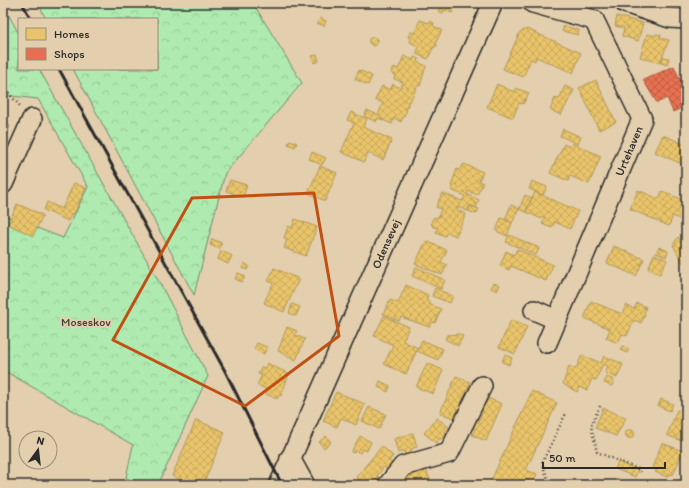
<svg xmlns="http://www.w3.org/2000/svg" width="689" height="488" viewBox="0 0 689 488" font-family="Itim,sans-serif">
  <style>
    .forest { fill: url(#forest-crowns); stroke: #6d8a6e }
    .homes { fill: url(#homes-cross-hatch); stroke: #b09657 }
    .shops { fill: url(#shops-cross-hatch); stroke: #af5b46 }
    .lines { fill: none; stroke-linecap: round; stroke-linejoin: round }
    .minor-casing { stroke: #2b2b2b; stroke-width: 22 }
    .path { stroke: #2b2b2b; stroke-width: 2.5; stroke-dasharray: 1 3; stroke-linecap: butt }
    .minor { stroke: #e3cfad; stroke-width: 19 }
    .rail { stroke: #2b2b2b; stroke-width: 3 }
    .marked { fill: none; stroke: #c25012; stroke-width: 3; stroke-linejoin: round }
    .labels { text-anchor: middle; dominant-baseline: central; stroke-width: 4; stroke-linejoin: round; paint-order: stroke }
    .street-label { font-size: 12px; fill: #2b2b2b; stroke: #e3cfad }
    .park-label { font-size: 12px; fill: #383e38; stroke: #e3cfad }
  </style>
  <defs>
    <pattern id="forest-crowns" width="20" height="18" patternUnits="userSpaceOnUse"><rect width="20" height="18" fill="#afeab0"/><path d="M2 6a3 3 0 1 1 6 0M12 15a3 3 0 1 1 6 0" fill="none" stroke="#97c998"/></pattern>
    <pattern id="homes-cross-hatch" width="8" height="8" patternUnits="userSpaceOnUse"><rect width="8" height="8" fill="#e9c46a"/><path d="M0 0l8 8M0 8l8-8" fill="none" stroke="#c8a95c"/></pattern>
    <pattern id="shops-cross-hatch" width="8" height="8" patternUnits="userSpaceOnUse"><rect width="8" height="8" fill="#e76f51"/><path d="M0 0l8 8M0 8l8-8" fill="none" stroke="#bb5b43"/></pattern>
  </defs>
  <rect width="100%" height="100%" fill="#e3cfad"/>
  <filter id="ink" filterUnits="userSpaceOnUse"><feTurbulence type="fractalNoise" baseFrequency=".025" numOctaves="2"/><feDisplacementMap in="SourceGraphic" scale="8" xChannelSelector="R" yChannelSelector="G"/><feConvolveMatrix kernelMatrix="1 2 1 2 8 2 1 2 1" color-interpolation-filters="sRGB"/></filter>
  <g filter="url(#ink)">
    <!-- forest -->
    <g class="forest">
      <polygon points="38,3 253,3 302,83 225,173 194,295 73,69 157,69 157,19 46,19"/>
      <polygon points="3,5 19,34 19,69 39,69 163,289 208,376 158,485 145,485 126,478 133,445 3,370 3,215 63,238 88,187 38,99 3,95"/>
    </g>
    <!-- homes -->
    <g class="homes">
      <polygon points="327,3 331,4 329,9 325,7"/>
      <polygon points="435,3 456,3 452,13 444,10 443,13 438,11 440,8 434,6"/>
      <polygon points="617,16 643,23 638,41 622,36 624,28 615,26"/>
      <polygon points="320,18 326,21 324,26 317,23"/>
      <polygon points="420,20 429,23 430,21 434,23 433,26 442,30 436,42 437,46 433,48 428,59 416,54 419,47 410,42 411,39 408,37 410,32 414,33"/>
      <polygon points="564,26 579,30 578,35 562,31"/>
      <polygon points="527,29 581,53 573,73 536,57 535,61 531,59 523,77 503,69 520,32"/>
      <polygon points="647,34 655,36 656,34 661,35 660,38 669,40 660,63 640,57"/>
      <polygon points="373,37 377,39 377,44 373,46 369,43 369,39"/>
      <polygon points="317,55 319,61 314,63 312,56"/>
      <polygon points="404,56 413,60 414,57 419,59 418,62 426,66 420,86 418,85 410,101 408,101 408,106 405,109 407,110 401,122 394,118 392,124 378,118 376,122 364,116 367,110 378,115 383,103 375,100 382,86 390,90 393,84 400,88 403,82 394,79 396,75 391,73 394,67 398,69"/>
      <polygon points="663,57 669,58 667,65 661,63"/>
      <polygon points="359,70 372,76 368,85 355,79"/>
      <polygon points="596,80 616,122 599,130 579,88"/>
      <polygon points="497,84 514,92 516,88 529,93 523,104 519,103 513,118 487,107"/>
      <polygon points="565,86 574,90 561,115 550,110 555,98 559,99"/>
      <polygon points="351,112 367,119 363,127 392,140 383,160 368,153 364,162 341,152 354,123 347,120"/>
      <polygon points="3,123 10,126 3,143"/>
      <polygon points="563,129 581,137 578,144 560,136"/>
      <polygon points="663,135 686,145 686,160 684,165 655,152"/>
      <polygon points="290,140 297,143 295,147 288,144"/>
      <polygon points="572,143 601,156 589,184 570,176 568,181 550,173 564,144 570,147"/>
      <polygon points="312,152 326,158 322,165 309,159"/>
      <polygon points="464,164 483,172 479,181 483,183 477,195 468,191 467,194 479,200 476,208 470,205 467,211 458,207 457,210 466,214 456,236 447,232 445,236 436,232 438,228 433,227 431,223 433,218 438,217 441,209 436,207 442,193 462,201 465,196 451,190 453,186 451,185 457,169 459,170"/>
      <polygon points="320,166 337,173 325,201 308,193"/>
      <polygon points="230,180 247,185 243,197 226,191"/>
      <polygon points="532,181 547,187 543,195 529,189"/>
      <polygon points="74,183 86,188 74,214 72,213 68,221 44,210 47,202 62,209"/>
      <polygon points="638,190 659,199 662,191 683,200 686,194 686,215 683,221 673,216 669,226 630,209"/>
      <polygon points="535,192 578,211 570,229 555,222 552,228 542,224 545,218 542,217 542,219 526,212"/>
      <polygon points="525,195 532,198 525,212 519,209"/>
      <polygon points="17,204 43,215 33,236 8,224"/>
      <polygon points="511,205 519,209 512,223 505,219"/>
      <polygon points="470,206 479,209 476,214 468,211"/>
      <polygon points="501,218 512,223 507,236 496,231"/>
      <polygon points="295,219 317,227 306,256 284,248 287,240 284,238 288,226 292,228"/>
      <polygon points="509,235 539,248 536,255 506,242"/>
      <polygon points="678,237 686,252 686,261 683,263 673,245"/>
      <polygon points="212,239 222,243 219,249 210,245"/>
      <polygon points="426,241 447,250 441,262 447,265 442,275 415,264"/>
      <polygon points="614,246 644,259 636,276 607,263"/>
      <polygon points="659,247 668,251 666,257 656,253"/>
      <polygon points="517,249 553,265 546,281 511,266 509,270 500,266 506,251 514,255"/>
      <polygon points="221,251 232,256 228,264 218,259"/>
      <polygon points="654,254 667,260 660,274 648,269"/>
      <polygon points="244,263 249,266 247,270 242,268"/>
      <polygon points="416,267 445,280 441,289 412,276"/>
      <polygon points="274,268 299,279 284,312 264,303 273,283 268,281"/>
      <polygon points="238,273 245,276 242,282 235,279"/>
      <polygon points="493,283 500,285 497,291 491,288"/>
      <polygon points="406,285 428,295 426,300 430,302 429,304 441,309 435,323 432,322 429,327 401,317 399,321 383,314 390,300 398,303"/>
      <polygon points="435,288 453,296 450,303 432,296"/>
      <polygon points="591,301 622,314 626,305 634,309 637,303 646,307 644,313 645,314 641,323 634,320 627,336 622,334 618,343 606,338 610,329 584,318"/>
      <polygon points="292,304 300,307 296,316 289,313"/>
      <polygon points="384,316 409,327 403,341 418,348 406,374 384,364 393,345 374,336"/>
      <polygon points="511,320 527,327 515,354 499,347"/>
      <polygon points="287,327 297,331 295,335 305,339 296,360 278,351"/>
      <polygon points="459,334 463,336 458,346 445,339 447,335"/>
      <polygon points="422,340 443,349 438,360 417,351"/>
      <polygon points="257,343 267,347 264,354 254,349"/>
      <polygon points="622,346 629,349 627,353 620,350"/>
      <polygon points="505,354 512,358 509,365 502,362"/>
      <polygon points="582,355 601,363 604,356 623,364 617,378 605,373 608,366 603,364 596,380 592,379 587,390 579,387 577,392 563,384 569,366 576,369"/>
      <polygon points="267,363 289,374 281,396 279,395 277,399 266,394 268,390 257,385 262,375 258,374 261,367 265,368"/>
      <polygon points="427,363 443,370 433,394 416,387"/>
      <polygon points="456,376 470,382 468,388 473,390 469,397 464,395 460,406 465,408 462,415 456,413 454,418 440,413"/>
      <polygon points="607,377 614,380 612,386 604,383"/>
      <polygon points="380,381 390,386 388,392 378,387"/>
      <polygon points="686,386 686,399 681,397"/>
      <polygon points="532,391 557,403 526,470 537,474 532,485 489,485"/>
      <polygon points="336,392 365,404 356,425 341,418 337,427 323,421"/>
      <polygon points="488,398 502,404 486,441 472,435 475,429 470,427 473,419 478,422 483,411 478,409 481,402 486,404"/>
      <polygon points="661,399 673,404 670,411 658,406"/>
      <polygon points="369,407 386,414 379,429 362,421"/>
      <polygon points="603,408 626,418 616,436 595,428"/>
      <polygon points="677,410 686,414 686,443 667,435"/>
      <polygon points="437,418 449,427 445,432 449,435 444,441 440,438 436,443 424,433"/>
      <polygon points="196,420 225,432 203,485 194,485 172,476"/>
      <circle cx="630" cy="434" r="4.5"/>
      <polygon points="413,433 417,447 411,449 413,454 405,456 404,451 398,453 394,439"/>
      <polygon points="326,436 331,442 324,448 319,442"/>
      <polygon points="360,436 371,442 367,451 363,449 360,453 355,450 354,453 351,452"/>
      <polygon points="662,443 683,451 673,475 668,474 667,477 655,472 657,469 652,467"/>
      <polygon points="382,446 393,456 389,461 393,464 388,470 384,467 377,476 381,479 376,485 372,482 369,485 366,485 356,477"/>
      <polygon points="618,462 638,470 635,477 615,469"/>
      <polygon points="419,466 420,471 426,469 431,483 396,485 407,475 413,473 411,468"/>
    </g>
    <!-- shops -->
    <polygon class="shops" points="674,66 686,93 686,106 673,112 667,98 657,103 643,80"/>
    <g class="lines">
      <!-- minor casing -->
      <g class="minor-casing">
        <g id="minor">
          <polyline points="533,3 594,20 642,119 547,343"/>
          <polyline points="625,3 670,18 686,19"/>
          <polyline points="3,184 32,119"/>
          <polyline points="534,310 557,320"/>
          <polyline points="290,458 305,485"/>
          <polyline points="279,485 493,3"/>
          <polyline points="388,485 403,466 449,453 482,386"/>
        </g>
      </g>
      <!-- path -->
      <g class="path">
        <polyline points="3,87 21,107"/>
        <polyline points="600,406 591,426 597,452 638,469 640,472"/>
        <polyline points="548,485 549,482 542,463 566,413"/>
      </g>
      <!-- minor -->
      <use href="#minor" class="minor"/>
      <!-- rail -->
      <g class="rail">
        <polyline points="22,3 31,19"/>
        <polyline points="59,69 225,371 282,485"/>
      </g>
    </g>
  </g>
  <!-- marked area -->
  <path class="marked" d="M 314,193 L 339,336 L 245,406 L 113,340 L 192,198 Z"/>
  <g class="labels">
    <!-- street labels -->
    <g class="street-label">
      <text transform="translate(629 151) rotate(-67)">Urtehaven</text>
      <text transform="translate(386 244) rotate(-66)">Odensevej</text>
    </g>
    <!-- park labels -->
    <g class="park-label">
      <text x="86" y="322">Moseskov</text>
    </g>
  </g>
  <!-- margin -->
  <rect width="689" height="488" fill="none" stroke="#e3cfad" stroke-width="16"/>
  <rect x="8" y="8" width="673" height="472" fill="none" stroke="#2b2b2b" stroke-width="1.5" filter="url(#ink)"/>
  <!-- legend -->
  <rect x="18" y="18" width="140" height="52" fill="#e3cfad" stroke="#998d79"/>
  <rect x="26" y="28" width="20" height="12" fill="#e9c46a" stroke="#998d79"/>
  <text x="54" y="38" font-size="12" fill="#2b2b2b">Homes</text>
  <rect x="26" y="48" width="20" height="12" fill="#e76f51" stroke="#998d79"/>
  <text x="54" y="58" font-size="12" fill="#2b2b2b">Shops</text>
  <!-- north arrow -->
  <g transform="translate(38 450) rotate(15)"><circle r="19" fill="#e3cfad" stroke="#998d79"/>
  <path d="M0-3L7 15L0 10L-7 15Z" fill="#2b2b2b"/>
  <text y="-6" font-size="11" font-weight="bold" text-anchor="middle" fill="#2b2b2b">N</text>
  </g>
  <!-- scale -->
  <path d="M543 462v6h122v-6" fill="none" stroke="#2b2b2b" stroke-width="2"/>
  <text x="549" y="462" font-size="12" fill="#2b2b2b" stroke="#e3cfad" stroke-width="3" paint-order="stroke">50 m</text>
</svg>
